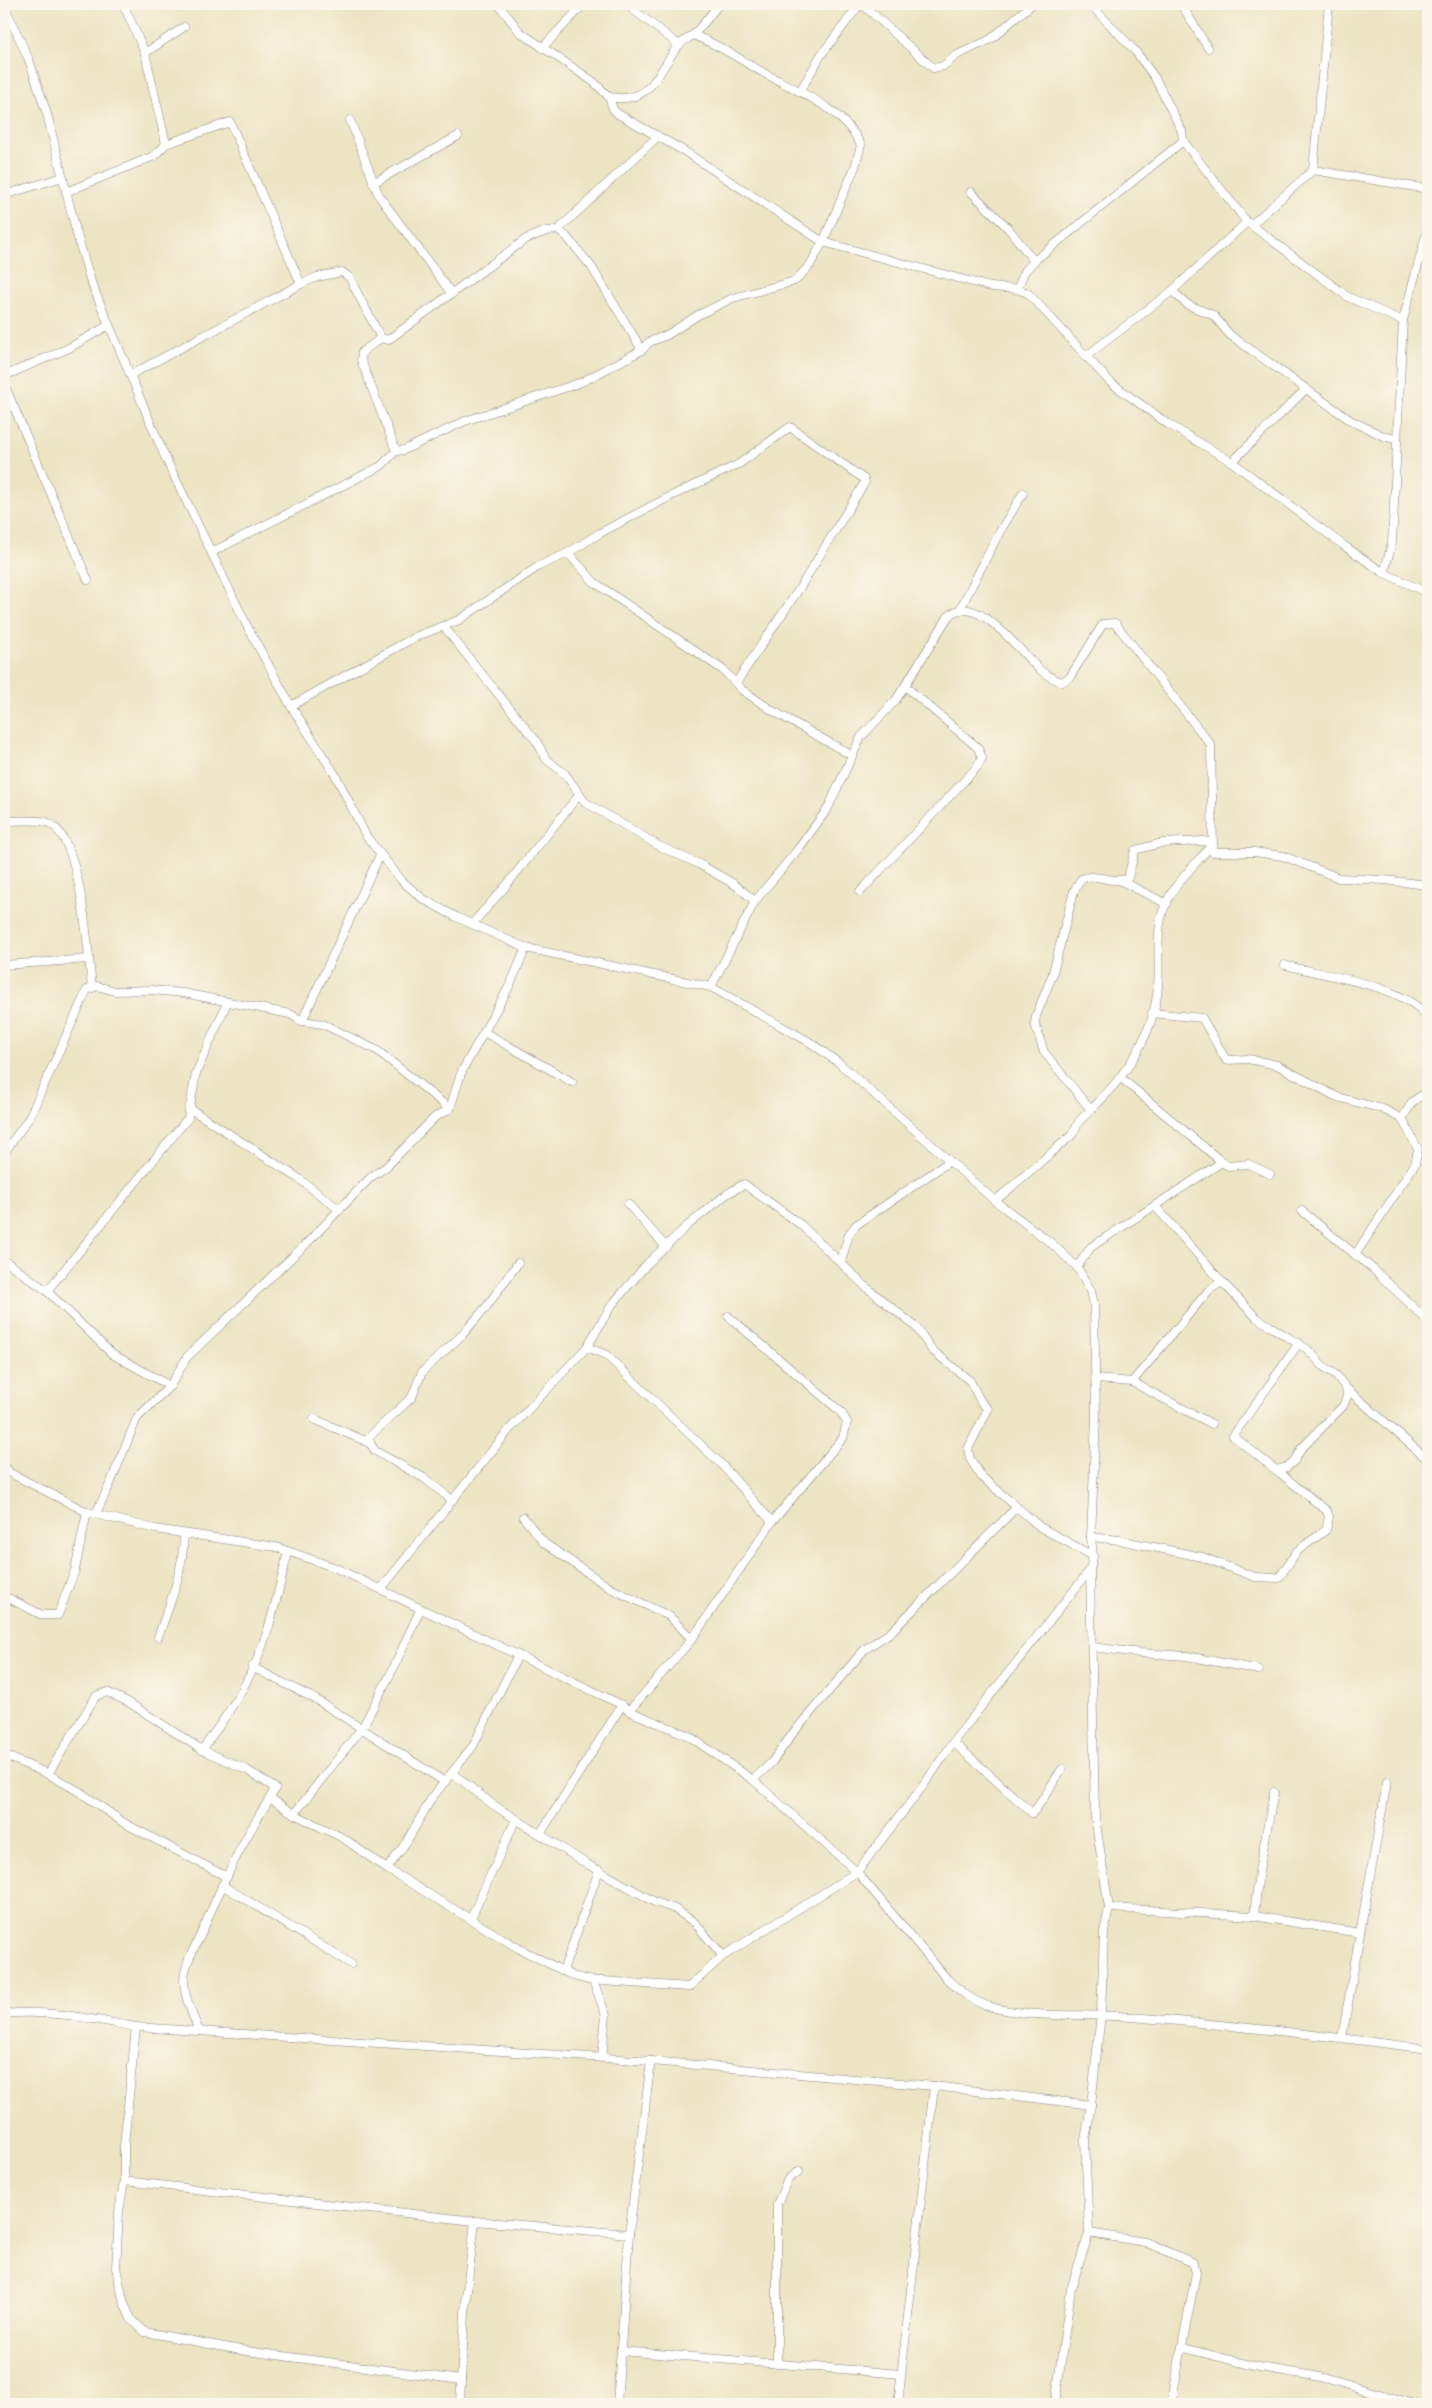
<svg xmlns="http://www.w3.org/2000/svg" width="1432" height="2408" viewBox="0 0 1432 2408" font-family="Sriracha,sans-serif">
  <style>
    .lines { fill: none; stroke-linecap: round; stroke-linejoin: round }
    .minor-casing { stroke: #87837f; stroke-width: 9 }
    .minor { stroke: #fff; stroke-width: 8 }
  </style>
  <rect width="100%" height="100%" fill="#fbf7ec"/>
  <filter id="ink" filterUnits="userSpaceOnUse"><feTurbulence type="fractalNoise" baseFrequency=".02" numOctaves="2"/><feDisplacementMap in="SourceGraphic" scale="10" xChannelSelector="R" yChannelSelector="G"/><feConvolveMatrix kernelMatrix="1 2 1 2 8 2 1 2 1" color-interpolation-filters="sRGB"/></filter>
  <filter id="wash" filterUnits="userSpaceOnUse"><feTurbulence type="fractalNoise" baseFrequency=".0096" numOctaves="4" result="noise"/><feDisplacementMap in="SourceGraphic" scale="20" xChannelSelector="R" yChannelSelector="G"/><feGaussianBlur stdDeviation="1.12" result="paint"/><feColorMatrix in="noise" values="0 0 0 0 0 0 0 0 0 0 0 0 0 0 0 0 0 1.4 0 .05"/><feComposite in="paint" operator="in"/></filter>
  <g filter="url(#wash)">
    <rect width="100%" height="100%" fill="#ece4c3"/>
  </g>
  <g filter="url(#ink)">
    <g class="lines">
      <!-- minor casing -->
      <g class="minor-casing">
        <g id="minor">
          <polyline points="123,4 145,53"/>
          <polyline points="498,4 520,32 594,82 609,97 613,109 618,114 684,151 823,242 991,287 1017,289 1028,293 1110,382 1168,424 1232,462 1343,545 1384,573 1428,593"/>
          <polyline points="626,4 679,45"/>
          <polyline points="862,4 933,68 943,66 957,55 991,39 1032,4"/>
          <polyline points="1181,4 1208,48"/>
          <polyline points="4,5 29,60 47,114 77,235 91,282 165,457 248,628 291,706 336,776 366,836 402,881 423,899 456,917 526,948 711,987 808,1041 839,1063 995,1201 1050,1242 1077,1267 1091,1291 1094,1305 1096,1418 1091,1537 1093,1556 1090,1570 1095,1817 1109,1908 1104,1932 1101,2014 1091,2105 1085,2140 1089,2233 1071,2289 1055,2404"/>
          <polyline points="542,48 584,4"/>
          <polyline points="800,91 821,55 860,4"/>
          <path d="M 609,97 C 652,105 657,72 678,46 C 683,41 689,38 694,34 C 703,25 711,14 719,4"/>
          <polyline points="350,120 379,196 452,294"/>
          <polyline points="1183,141 1247,222 1348,297 1403,321"/>
          <polyline points="166,144 230,122 301,284"/>
          <polyline points="1313,170 1329,4"/>
          <polyline points="373,183 458,136"/>
          <polyline points="66,192 154,156 166,144 145,53 184,27"/>
          <polyline points="971,192 1008,228 1034,261"/>
          <polyline points="4,195 63,177"/>
          <polyline points="1251,225 1313,170 1428,189"/>
          <polyline points="558,230 658,136"/>
          <polyline points="1017,289 1025,271 1034,261 1183,141 1182,131 1155,78 1136,52 1090,4"/>
          <polyline points="1172,291 1188,305 1213,315 1230,335 1350,420 1381,435 1397,440"/>
          <polyline points="381,338 362,352 361,360 396,451 404,450 465,421 582,382 642,350"/>
          <polyline points="1085,357 1172,291 1247,222"/>
          <path d="M 132,374 L 301,284 L 317,277 L 342,272 L 349,277 L 381,338 L 388,340 L 526,239 L 546,231 L 558,230 L 566,236 L 591,266 L 642,350 L 649,342 L 667,335 L 698,315 L 733,298 L 795,281 L 810,265 L 823,242 L 855,167 L 861,145 C 843,108 799,92 764,73 C 739,59 720,45 693,35"/>
          <polyline points="4,376 69,348 109,325"/>
          <polyline points="4,384 88,580"/>
          <polyline points="1232,462 1306,389"/>
          <polyline points="212,552 381,466 396,451"/>
          <polyline points="568,553 594,582 723,670 742,690 773,711 851,755"/>
          <polyline points="1384,573 1392,543 1403,320 1428,228"/>
          <polyline points="960,609 999,533 1023,493"/>
          <polyline points="444,627 537,742 546,759 565,774 585,802 659,846 699,864 734,884 755,901"/>
          <polyline points="291,706 415,637 459,620 539,566 568,553 600,533 671,496 739,464 790,427 864,479 865,482 801,586 736,683"/>
          <path d="M 4,821 C 17,821 34,819 46,822 C 82,832 88,954 92,987"/>
          <polyline points="1121,881 1167,904"/>
          <polyline points="860,892 978,766 982,758 978,748 905,686"/>
          <polyline points="472,924 505,887 579,795"/>
          <polyline points="4,965 88,959"/>
          <path d="M 1285,965 C 1325,976 1402,984 1428,1017"/>
          <path d="M 711,987 L 755,901 L 799,848 L 828,808 L 861,737 L 896,700 L 948,617 C 974,588 1021,653 1039,669 C 1046,675 1054,679 1062,682 L 1070,677 L 1103,624 L 1115,623 L 1211,745 L 1213,852"/>
          <polyline points="1152,1013 1202,1018 1226,1060 1248,1059 1277,1065 1337,1097 1383,1109 1402,1119 1412,1102 1428,1091"/>
          <polyline points="302,1021 380,855"/>
          <polyline points="484,1032 572,1082"/>
          <polyline points="1121,1078 1222,1162"/>
          <polyline points="189,1108 298,1178 340,1210"/>
          <path d="M 1091,1110 C 1125,1076 1154,1037 1158,986 C 1160,964 1156,940 1161,918 C 1167,890 1192,868 1210,847"/>
          <polyline points="4,1153 29,1118 87,990 97,986 115,991 152,990 183,993 290,1014 302,1021 323,1024 378,1051 450,1109"/>
          <path d="M 995,1201 L 1072,1135 L 1080,1120 L 1091,1110 L 1044,1052 L 1035,1024 L 1036,1016 L 1052,976 L 1074,891 L 1081,879 C 1096,872 1113,885 1128,878 L 1135,850 L 1162,843 L 1203,841 L 1208,842 L 1213,852 L 1254,852 L 1283,856 L 1339,878 L 1384,880 L 1428,885"/>
          <polyline points="628,1204 666,1247"/>
          <polyline points="1155,1206 1222,1282"/>
          <polyline points="1302,1211 1373,1269 1428,1321"/>
          <polyline points="1355,1255 1415,1164 1418,1149 1402,1119"/>
          <polyline points="4,1260 47,1291 112,1354 170,1386"/>
          <polyline points="841,1261 849,1234 856,1225 950,1161"/>
          <polyline points="1077,1267 1091,1247 1222,1162 1228,1166 1248,1164 1270,1174"/>
          <polyline points="47,1291 188,1118 196,1073 227,1003"/>
          <polyline points="587,1347 606,1355 722,1465 772,1522"/>
          <polyline points="1132,1382 1212,1424"/>
          <polyline points="1346,1388 1428,1460"/>
          <polyline points="314,1419 370,1443"/>
          <path d="M 4,1466 L 10,1473 L 87,1512 L 155,1529 L 276,1547 L 336,1568 L 622,1705 L 629,1711 L 689,1736 L 753,1780 L 857,1872 L 947,1979 C 960,1991 973,2002 991,2007 C 1036,2019 1085,2013 1131,2017 C 1230,2025 1329,2036 1428,2049"/>
          <polyline points="1276,1470 1233,1436 1299,1343"/>
          <polyline points="452,1500 424,1478 375,1451 370,1443 369,1437 412,1397 422,1372 462,1335 487,1306 518,1263"/>
          <polyline points="96,1513 110,1484 137,1418 170,1386 187,1357 307,1243 371,1177 386,1167 435,1117 450,1109 461,1073 510,985 526,948"/>
          <polyline points="523,1517 544,1543 610,1588 669,1616 692,1639"/>
          <polyline points="1091,1537 1119,1540 1202,1557 1255,1577 1279,1578 1297,1551 1326,1530 1329,1517 1327,1511 1276,1470 1287,1467 1294,1461 1301,1449 1343,1406 1347,1396 1346,1388 1336,1375 1324,1367 1307,1349 1257,1318 1222,1282 1209,1290 1132,1382 1096,1379"/>
          <polyline points="381,1589 508,1431 587,1347 611,1306 647,1264 687,1226 727,1194 744,1184 801,1225 866,1287 916,1327 932,1350 970,1381 981,1402 988,1409 968,1449 970,1459 982,1477 1040,1527 1093,1556"/>
          <polyline points="4,1596 42,1615 58,1615 75,1570 87,1512"/>
          <path d="M 158,1637 C 171,1600 183,1573 184,1534"/>
          <polyline points="1092,1647 1140,1653 1187,1656 1259,1670"/>
          <polyline points="252,1667 317,1700 445,1782"/>
          <polyline points="629,1711 692,1639 772,1522 843,1438 847,1422 840,1411 728,1316"/>
          <path d="M 953,1742 L 1032,1813 C 1040,1806 1054,1780 1062,1769"/>
          <path d="M 202,1750 C 217,1729 232,1709 244,1686 C 267,1646 277,1597 288,1552"/>
          <polyline points="4,1755 48,1774 80,1792 124,1823 227,1877"/>
          <polyline points="452,1773 492,1804 587,1864 655,1902 675,1909 695,1923 723,1956"/>
          <polyline points="48,1774 96,1696 107,1692 128,1702 202,1750 247,1770 275,1788 270,1798"/>
          <polyline points="753,1780 772,1762 793,1733 864,1650 891,1632 1017,1507"/>
          <polyline points="294,1814 362,1728 392,1671 420,1610"/>
          <polyline points="540,1834 622,1705"/>
          <polyline points="387,1869 407,1841 431,1799 473,1746 518,1655"/>
          <polyline points="222,1885 351,1964"/>
          <polyline points="1109,1908 1254,1916 1360,1933 1342,2038"/>
          <polyline points="1254,1916 1259,1871 1274,1792"/>
          <polyline points="471,1918 516,1819"/>
          <polyline points="1360,1933 1387,1782"/>
          <polyline points="563,1971 599,1870"/>
          <polyline points="593,1981 606,2015 602,2057"/>
          <path d="M 4,2014 C 49,2009 92,2019 136,2027 L 651,2061 L 934,2086 L 1091,2105"/>
          <path d="M 199,2031 C 193,2015 184,1998 184,1980 C 184,1965 195,1947 201,1934 C 221,1887 242,1841 270,1798 L 294,1814 L 343,1838 L 387,1869 L 518,1948 L 573,1976 L 588,1980 L 689,1987 L 723,1956 L 857,1872 L 926,1782 L 953,1742 L 1090,1570"/>
          <polyline points="124,2181 475,2221 466,2298 461,2380 246,2351 145,2332 131,2319 124,2303 116,2268 119,2212 124,2181 124,2145 136,2027"/>
          <polyline points="475,2221 629,2234"/>
          <polyline points="1089,2233 1145,2242 1194,2263 1196,2273 1171,2404"/>
          <polyline points="1184,2348 1254,2366 1320,2377 1415,2404"/>
          <polyline points="621,2351 901,2374"/>
          <polyline points="777,2364 777,2204 788,2179 799,2171"/>
          <polyline points="460,2404 461,2380"/>
          <polyline points="617,2404 629,2234 651,2061"/>
          <polyline points="898,2404 934,2086"/>
        </g>
      </g>
      <!-- minor -->
      <use href="#minor" class="minor"/>
    </g>
  </g>
  <!-- margin -->
  <rect width="1432" height="2408" fill="none" stroke="#fbf7ec" stroke-width="20"/>
</svg>
